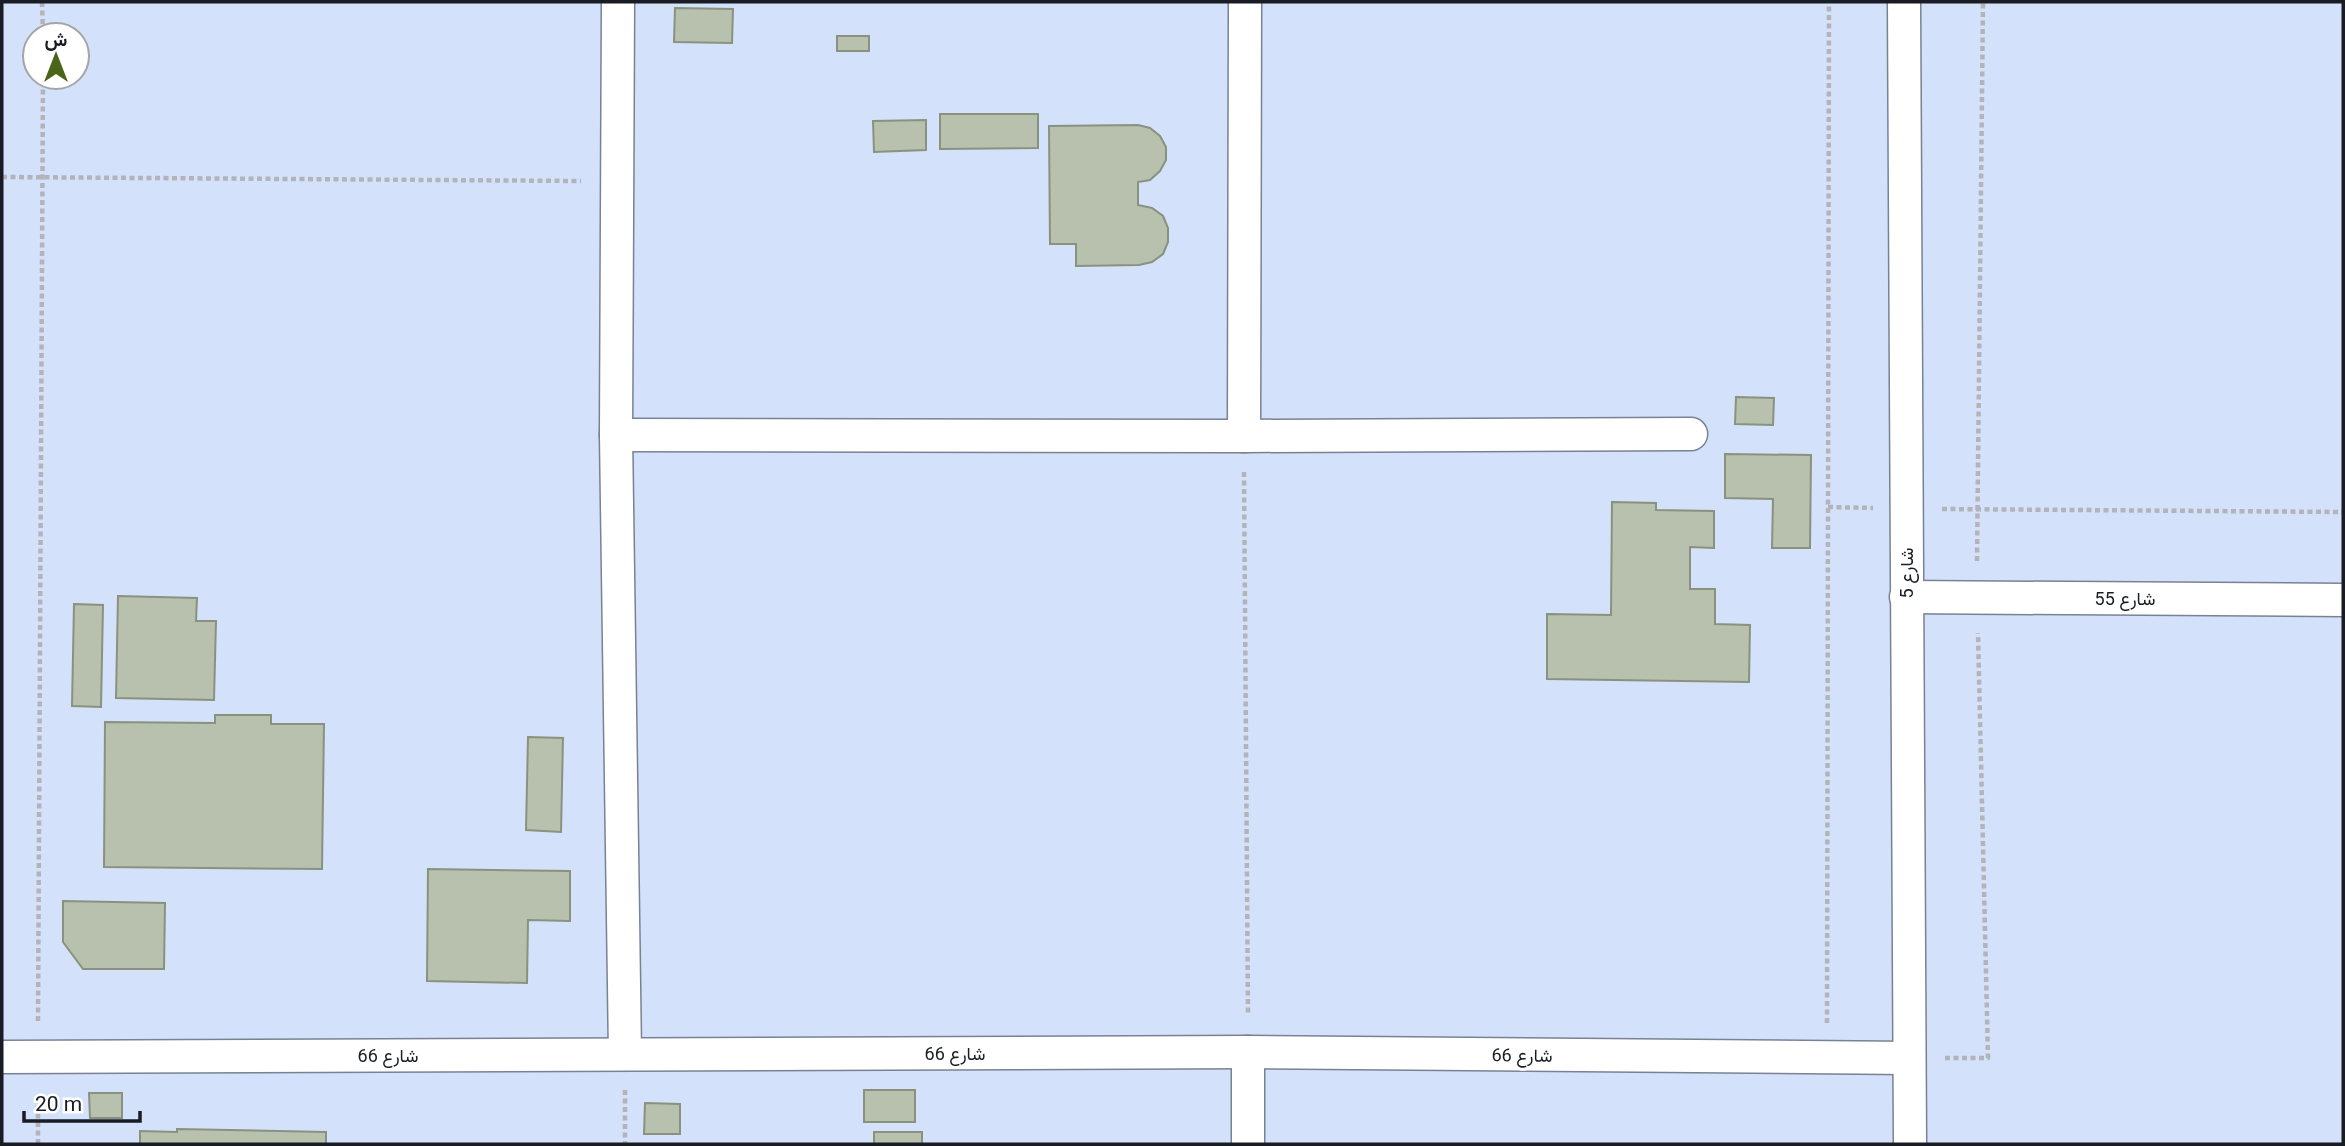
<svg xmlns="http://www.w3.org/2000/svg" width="2345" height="1146" viewBox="0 0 2345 1146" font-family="Roboto,Vazirmatn,sans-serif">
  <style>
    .green { fill: #d3e1fa; fill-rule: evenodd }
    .building { fill: #b8c1ae; stroke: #89927f; stroke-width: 2 }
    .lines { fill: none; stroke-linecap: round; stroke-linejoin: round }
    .minor-casing { stroke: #788293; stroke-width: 35 }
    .path { stroke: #b2b4b9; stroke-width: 4.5; stroke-dasharray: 5 3.5; stroke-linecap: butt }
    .minor { stroke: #fff; stroke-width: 32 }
    .labels { text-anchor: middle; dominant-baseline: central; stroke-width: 6; stroke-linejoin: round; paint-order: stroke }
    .street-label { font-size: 18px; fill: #191d23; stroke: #fff }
  </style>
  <rect width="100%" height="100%" fill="#f5f7fb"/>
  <!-- green -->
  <path class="green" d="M 2,2 L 2343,2 L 2343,1144 L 2,1144 ZM 35,35 L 77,35 L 77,77 L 35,77 Z"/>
  <!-- building -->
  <g class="building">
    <polygon points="675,8 733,9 732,43 674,42"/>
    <rect x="837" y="36" width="32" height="15"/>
    <polygon points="940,114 1038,114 1038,148 940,149"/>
    <polygon points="926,120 926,150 874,152 873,121"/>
    <polygon points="1138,125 1150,128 1160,136 1166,147 1166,160 1160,171 1150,180 1138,182 1138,205 1152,208 1163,216 1168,228 1168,242 1163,254 1152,262 1139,265 1076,266 1076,244 1050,244 1049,126"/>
    <polygon points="1736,397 1774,398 1773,425 1735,424"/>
    <polygon points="1725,454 1811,455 1810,548 1772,548 1773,499 1725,498"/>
    <polygon points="1612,502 1656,503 1656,510 1714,511 1714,548 1690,547 1690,589 1715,589 1715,624 1750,625 1749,682 1547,679 1547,614 1611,615"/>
    <polygon points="118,596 197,598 196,621 216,621 214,700 116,698"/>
    <polygon points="74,604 103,605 101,707 72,706"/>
    <polygon points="215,715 271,715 271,724 324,724 322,869 104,867 105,722 215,723"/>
    <polygon points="528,737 563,738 561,832 526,830"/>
    <polygon points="428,869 570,871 570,921 528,920 527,983 427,981"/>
    <polygon points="63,901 165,903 164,969 83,969 63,942"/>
    <rect x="864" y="1090" width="51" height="32"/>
    <polygon points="89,1093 122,1093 122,1118 90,1118"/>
    <polygon points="645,1103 680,1104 680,1134 644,1134"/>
    <polygon points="177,1129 326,1132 326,1144 140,1144 140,1131 177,1132"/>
    <rect x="874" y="1132" width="48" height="12"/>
  </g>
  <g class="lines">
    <!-- minor casing -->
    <g class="minor-casing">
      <g id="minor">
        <polyline points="618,2 616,435 625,1054"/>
        <polyline points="1904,2 1910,1144"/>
        <polyline points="616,435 1244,436 1691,434"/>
        <polyline points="1244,436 1245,2"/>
        <polyline points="1906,597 2343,600"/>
        <polyline points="2,1057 1248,1052 1909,1058"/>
        <polyline points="1248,1144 1248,1052"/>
      </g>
    </g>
    <!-- path -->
    <g class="path">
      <polyline points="42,2 43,35"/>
      <polyline points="2,177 581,181"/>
      <polyline points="1244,472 1248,1016"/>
      <polyline points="1828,507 1873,508"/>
      <polyline points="1942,509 2343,512"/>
      <polyline points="1977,561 1983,2"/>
      <polyline points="38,1021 43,77"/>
      <polyline points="1827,1023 1829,2"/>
      <polyline points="1945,1058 1988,1058 1978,633"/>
      <polyline points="625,1090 625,1144"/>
      <polyline points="38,1144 38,1093"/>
    </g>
    <!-- minor -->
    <use href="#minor" class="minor"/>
  </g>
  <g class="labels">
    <!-- street labels -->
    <g class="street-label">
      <text transform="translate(1906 573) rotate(-90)">شارع 5</text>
      <text x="2125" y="598">شارع 55</text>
      <text x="955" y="1053">شارع 66</text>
      <text x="388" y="1055">شارع 66</text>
      <text transform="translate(1522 1055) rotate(1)">شارع 66</text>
    </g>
  </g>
  <!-- border -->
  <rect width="2345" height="1146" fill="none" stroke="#191d23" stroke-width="7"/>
  <!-- north arrow -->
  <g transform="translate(56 56)"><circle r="33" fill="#ffffff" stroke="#a3a5a7" stroke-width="2"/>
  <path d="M0-5L12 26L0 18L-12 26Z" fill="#496518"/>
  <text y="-10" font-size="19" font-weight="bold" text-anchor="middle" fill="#191d23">ش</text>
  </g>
  <!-- scale -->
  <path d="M24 1111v10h116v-10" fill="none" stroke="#191d23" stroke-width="3.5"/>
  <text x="35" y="1111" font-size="21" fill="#191d23" stroke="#ffffff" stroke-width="5" paint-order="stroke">20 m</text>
</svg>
